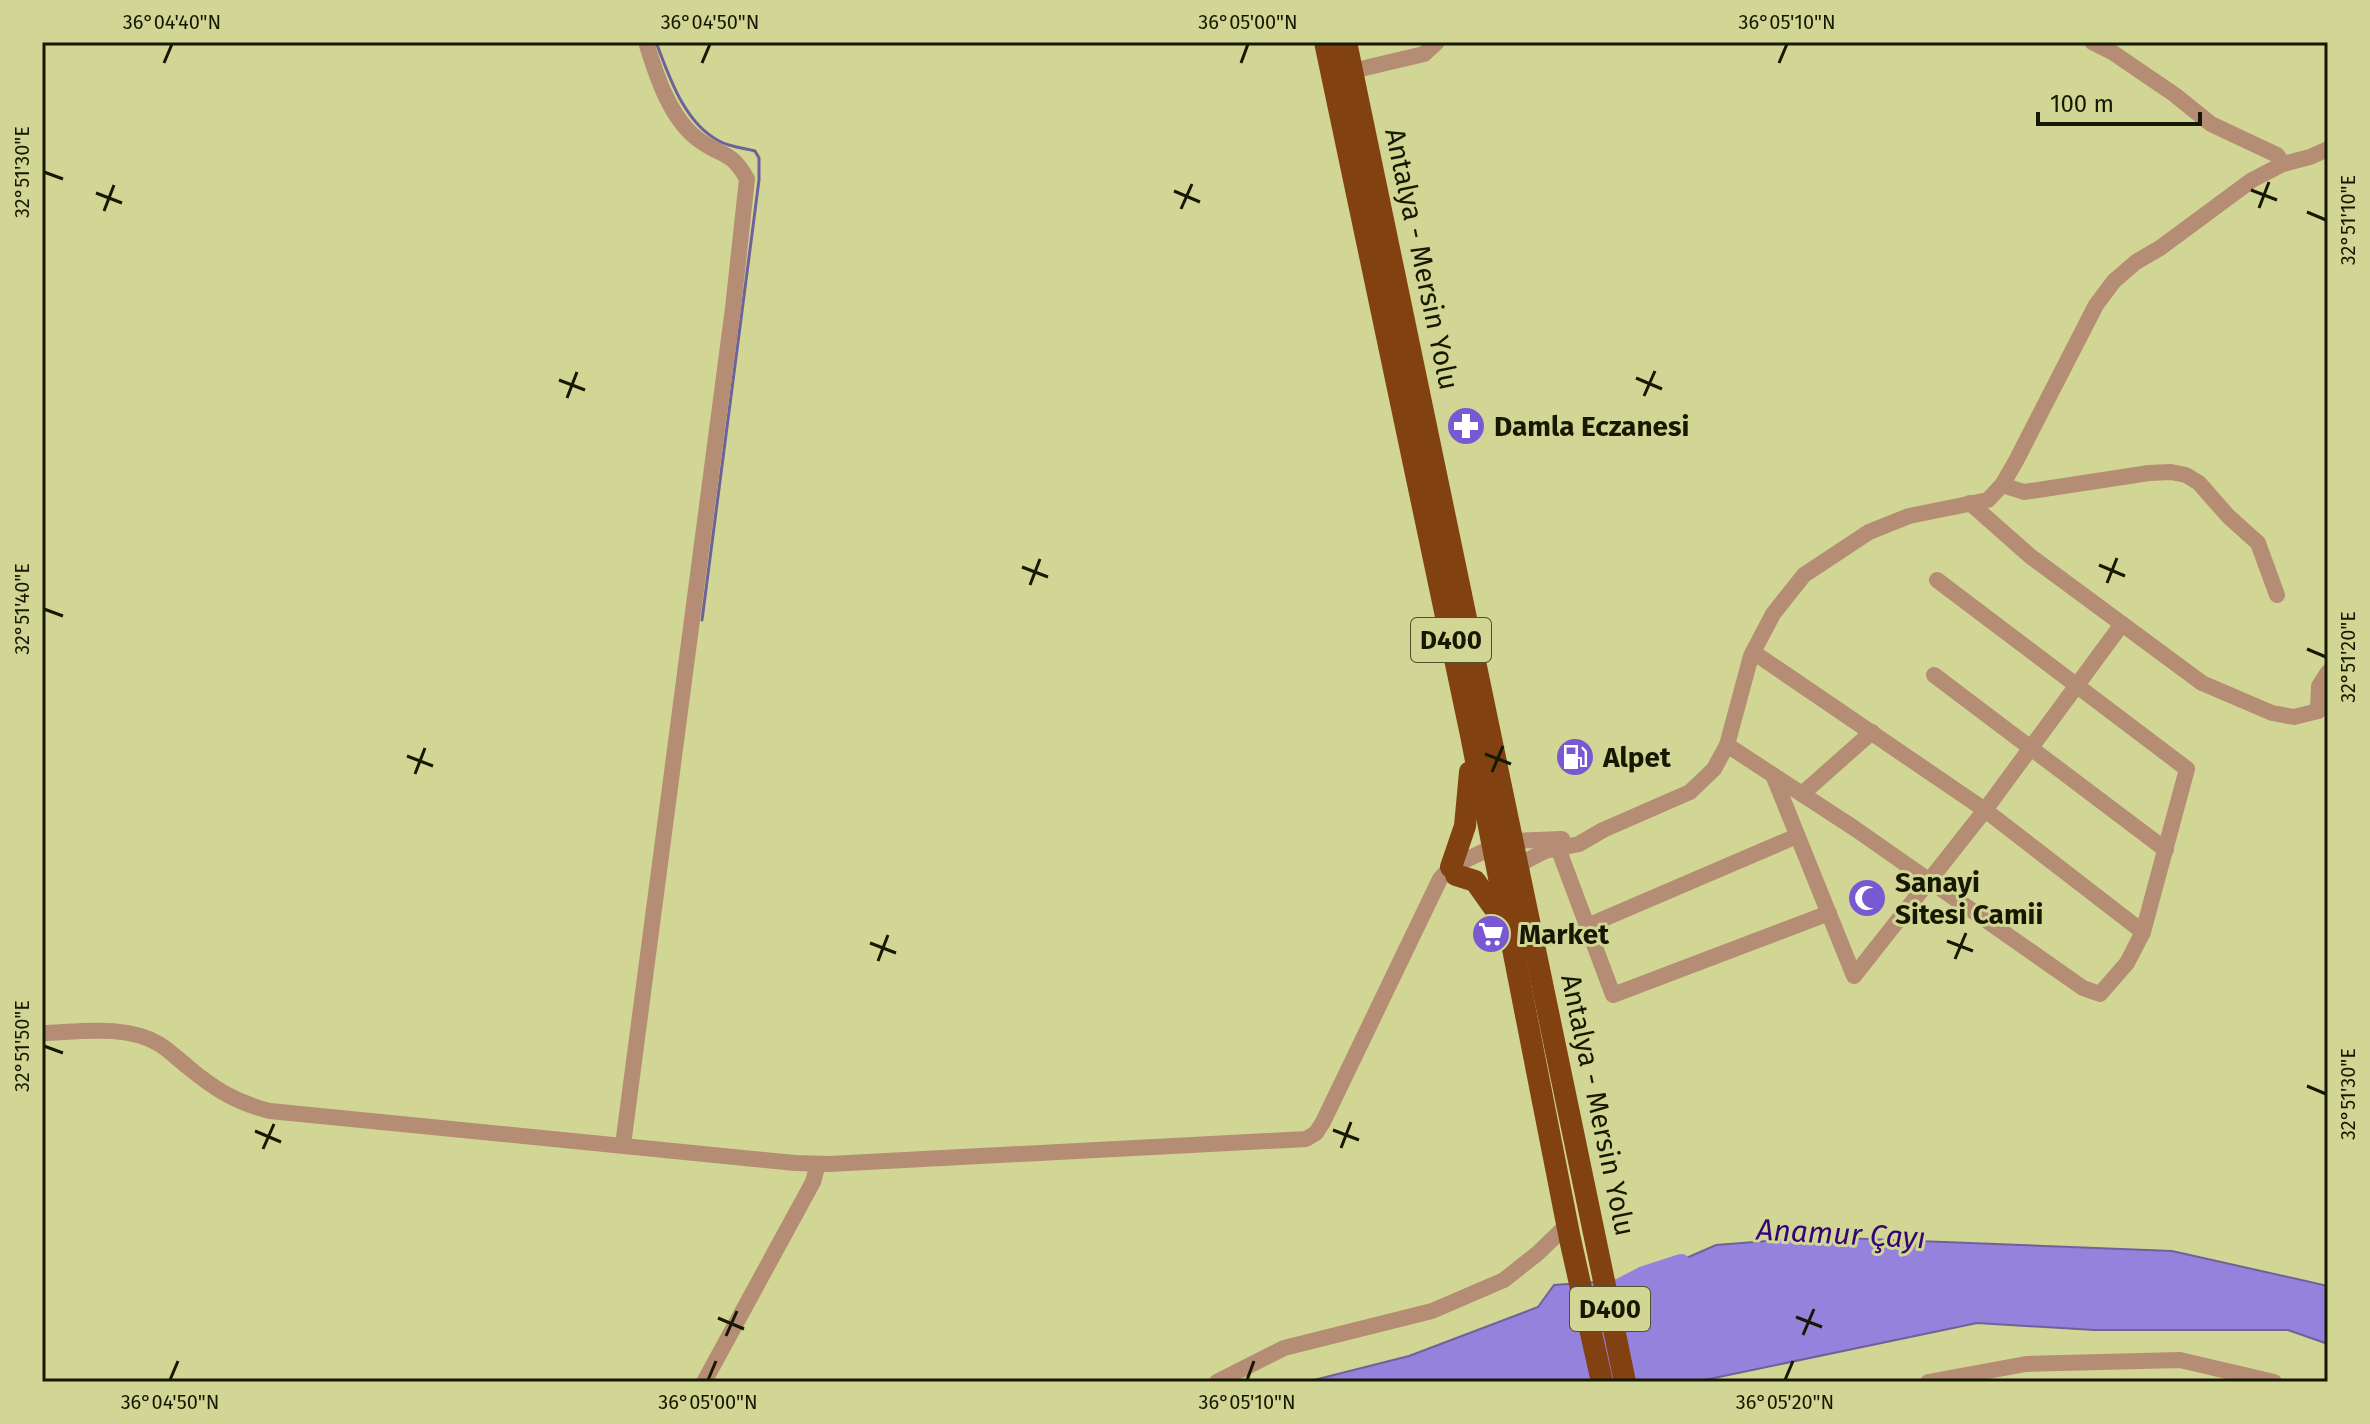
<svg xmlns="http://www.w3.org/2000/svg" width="2370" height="1424" viewBox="0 0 2370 1424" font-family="'Fira Sans',sans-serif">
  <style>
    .water { fill: #9482dc; stroke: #6e629a; stroke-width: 2 }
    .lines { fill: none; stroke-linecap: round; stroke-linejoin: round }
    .stream { stroke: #6e629a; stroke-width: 3 }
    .river { stroke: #9482dc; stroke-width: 20 }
    .minor { stroke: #b58d75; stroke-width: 16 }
    .highway { stroke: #824111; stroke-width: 22 }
    .ticks { fill: none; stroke: #171801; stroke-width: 3 }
    .labels { text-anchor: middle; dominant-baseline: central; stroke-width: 6; stroke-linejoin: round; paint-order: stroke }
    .shield { fill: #d2d694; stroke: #4f512d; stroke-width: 2 }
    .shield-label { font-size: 26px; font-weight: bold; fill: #171801 }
    .street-label { font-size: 28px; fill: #171801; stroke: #d2d694 }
    .poi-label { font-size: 28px; font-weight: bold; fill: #171801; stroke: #d2d694; text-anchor: start }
    .water-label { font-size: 30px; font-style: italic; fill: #340375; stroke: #d2d694 }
    .neatline { fill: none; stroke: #171801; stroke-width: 3 }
    .ticks-label { font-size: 20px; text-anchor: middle; fill: #171801 }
  </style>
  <rect width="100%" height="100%" fill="#d2d694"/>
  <!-- water -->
  <polygon class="water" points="1816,1237 2172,1251 2328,1286 2328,1344 2288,1330 2094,1330 1977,1323 1695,1382 1306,1382 1409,1356 1538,1307 1554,1285 1638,1279 1716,1245"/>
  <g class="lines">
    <!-- stream -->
    <path class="stream" d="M 656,42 C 669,76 684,123 719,141 C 729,147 744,148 755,151 L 759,158 L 759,180 L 702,620"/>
    <!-- river -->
    <polyline class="river" points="1615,1291 1644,1276 1681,1264"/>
    <!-- minor -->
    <g class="minor">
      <polyline points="2092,42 2112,52 2175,95 2211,124 2277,155 2283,164"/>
      <polyline points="1352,71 1424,54 1437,42"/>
      <polyline points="2002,485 2024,492 2149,473 2171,472 2186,475 2199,483 2228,516 2258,543 2277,595"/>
      <polyline points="1970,503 2030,556 2202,683 2272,713 2294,717 2318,711 2328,703"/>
      <polyline points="1753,652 1985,810 2143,932"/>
      <polyline points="1934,675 2166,850"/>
      <polyline points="2318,711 2319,686 2328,672"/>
      <polyline points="1727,745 1854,828 2083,988 2100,994 2127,963 2143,932 2187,769 1937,580"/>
      <polyline points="1773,775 1854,976 1985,810 2122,624"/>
      <polyline points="1802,794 1872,732"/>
      <polyline points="1513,841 1562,839"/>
      <polyline points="1558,848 1613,995 1829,913"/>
      <polyline points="1518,865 1545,851 1579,844 1603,830 1690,792 1714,769 1727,745 1751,656 1773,614 1804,575 1869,532 1909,516 1988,500 2002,485 2016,461 2096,305 2114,281 2136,262 2160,248 2252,180 2283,164 2310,157 2328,149"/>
      <polyline points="1587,926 1797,836"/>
      <path d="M 42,1033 C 78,1032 126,1024 159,1044 C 169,1050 179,1060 188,1067 C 214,1089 237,1103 270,1111 L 795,1163 L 829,1164 L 1306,1139 L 1316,1133 L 1323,1122 L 1440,879 L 1451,867 L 1493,847"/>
      <path d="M 623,1145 L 733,308 L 747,179 C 731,150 722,157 699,140 C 670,119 656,75 646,42"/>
      <polyline points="704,1382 813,1182 818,1164"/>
      <polyline points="1217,1382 1284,1348 1432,1311 1504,1280 1538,1253 1567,1225"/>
      <polyline points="1928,1382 2026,1364 2180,1360 2274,1382"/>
    </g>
    <!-- highway -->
    <g class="highway">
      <polyline points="1325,42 1471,735 1570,1239 1602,1382"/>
      <polyline points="1346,42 1625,1382"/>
      <polyline points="1451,867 1465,826 1470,772"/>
      <polyline points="1456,875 1475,881 1502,919"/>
    </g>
  </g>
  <!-- ticks -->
  <path class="ticks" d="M 164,63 L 172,44M 702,63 L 710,44M 1241,63 L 1248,44M 1779,63 L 1787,44M 44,172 L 63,179M 2251,190 L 2277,200M 1174,191 L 1200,202M 96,193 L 122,203M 2259,208 L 2269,182M 1181,209 L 1192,184M 104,211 L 114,185M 2307,212 L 2326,220M 1636,378 L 1662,389M 559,380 L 585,390M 1644,396 L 1655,371M 567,398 L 577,372M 2099,565 L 2125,576M 1022,567 L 1048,577M 2107,583 L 2117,558M 1030,585 L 1040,559M 44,609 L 63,616M 2307,649 L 2326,657M 1485,754 L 1511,764M 407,756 L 433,766M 1492,772 L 1503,746M 415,774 L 425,748M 1947,941 L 1973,951M 870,943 L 896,953M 1955,959 L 1966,933M 878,961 L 888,935M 44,1046 L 63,1053M 2307,1086 L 2326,1094M 1333,1130 L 1359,1140M 255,1131 L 281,1142M 1341,1148 L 1351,1122M 263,1149 L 274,1124M 1796,1317 L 1822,1327M 718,1318 L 744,1329M 1803,1335 L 1814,1309M 726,1336 L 737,1311M 170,1380 L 178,1361M 708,1380 L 716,1361M 1247,1380 L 1254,1361M 1785,1380 L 1793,1361"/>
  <!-- icons -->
  <defs>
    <g id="pharmacy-disc" transform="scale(2)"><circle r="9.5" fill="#7959d3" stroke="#d2d694"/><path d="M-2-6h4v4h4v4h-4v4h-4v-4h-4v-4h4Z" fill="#fff"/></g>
    <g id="fuel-disc" transform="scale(2)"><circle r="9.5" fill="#7959d3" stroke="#d2d694"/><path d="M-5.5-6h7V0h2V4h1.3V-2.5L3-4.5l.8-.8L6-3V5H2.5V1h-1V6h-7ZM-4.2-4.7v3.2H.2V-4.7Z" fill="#fff"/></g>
    <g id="mosque-disc" transform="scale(2)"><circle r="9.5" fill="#7959d3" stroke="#d2d694"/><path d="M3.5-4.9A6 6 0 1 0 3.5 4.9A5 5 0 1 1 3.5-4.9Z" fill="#fff"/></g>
    <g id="supermarket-disc" transform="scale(2)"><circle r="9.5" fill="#7959d3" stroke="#d2d694"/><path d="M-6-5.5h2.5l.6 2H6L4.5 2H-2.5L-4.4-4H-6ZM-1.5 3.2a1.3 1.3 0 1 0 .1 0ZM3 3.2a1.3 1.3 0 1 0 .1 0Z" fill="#fff"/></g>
  </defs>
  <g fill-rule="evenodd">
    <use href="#pharmacy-disc" x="1466" y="426"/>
    <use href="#fuel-disc" x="1575" y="757"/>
    <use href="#mosque-disc" x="1867" y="898"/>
    <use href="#supermarket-disc" x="1491" y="934"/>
  </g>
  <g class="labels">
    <!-- shield labels -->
    <g class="shield">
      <rect x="1411" y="618" width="80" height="44" rx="6"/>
      <rect x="1570" y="1287" width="80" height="44" rx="6"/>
    </g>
    <g class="shield-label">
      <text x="1451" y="640">D400</text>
      <text x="1610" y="1309">D400</text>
    </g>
    <!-- street labels -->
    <g class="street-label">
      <text transform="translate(1422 259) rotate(78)">Antalya - Mersin Yolu</text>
      <text transform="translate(1598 1105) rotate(78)">Antalya - Mersin Yolu</text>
    </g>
    <!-- poi labels -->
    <g class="poi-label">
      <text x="1494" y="426">Damla Eczanesi</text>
      <text x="1603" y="757">Alpet</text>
      <text x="1895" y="882">Sanayi<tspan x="1895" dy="32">Sitesi Camii</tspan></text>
      <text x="1519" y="934">Market</text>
    </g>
    <!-- water labels -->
    <g class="water-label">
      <text transform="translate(1841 1234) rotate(3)">Anamur Çayı</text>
    </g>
  </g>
  <!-- border -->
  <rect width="2370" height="1424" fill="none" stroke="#d2d694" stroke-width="88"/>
  <!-- scale -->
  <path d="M2038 112v12h162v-12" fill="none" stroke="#171801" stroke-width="4"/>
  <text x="2050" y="112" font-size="24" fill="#171801" stroke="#d2d694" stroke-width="6" paint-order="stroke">100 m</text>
  <rect x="44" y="44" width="2282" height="1336" class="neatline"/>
  <g class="ticks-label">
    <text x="172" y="29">36°04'40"N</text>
    <text x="710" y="29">36°04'50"N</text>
    <text x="1248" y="29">36°05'00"N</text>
    <text x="1787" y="29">36°05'10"N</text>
    <text transform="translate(22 172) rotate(-90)" y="7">32°51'30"E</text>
    <text transform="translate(2348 220) rotate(-90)" y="7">32°51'10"E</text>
    <text transform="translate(22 609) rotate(-90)" y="7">32°51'40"E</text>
    <text transform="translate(2348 657) rotate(-90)" y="7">32°51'20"E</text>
    <text transform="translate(22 1046) rotate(-90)" y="7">32°51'50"E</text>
    <text transform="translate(2348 1094) rotate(-90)" y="7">32°51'30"E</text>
    <text x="170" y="1409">36°04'50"N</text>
    <text x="708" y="1409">36°05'00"N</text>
    <text x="1247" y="1409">36°05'10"N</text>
    <text x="1785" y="1409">36°05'20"N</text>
  </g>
</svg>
